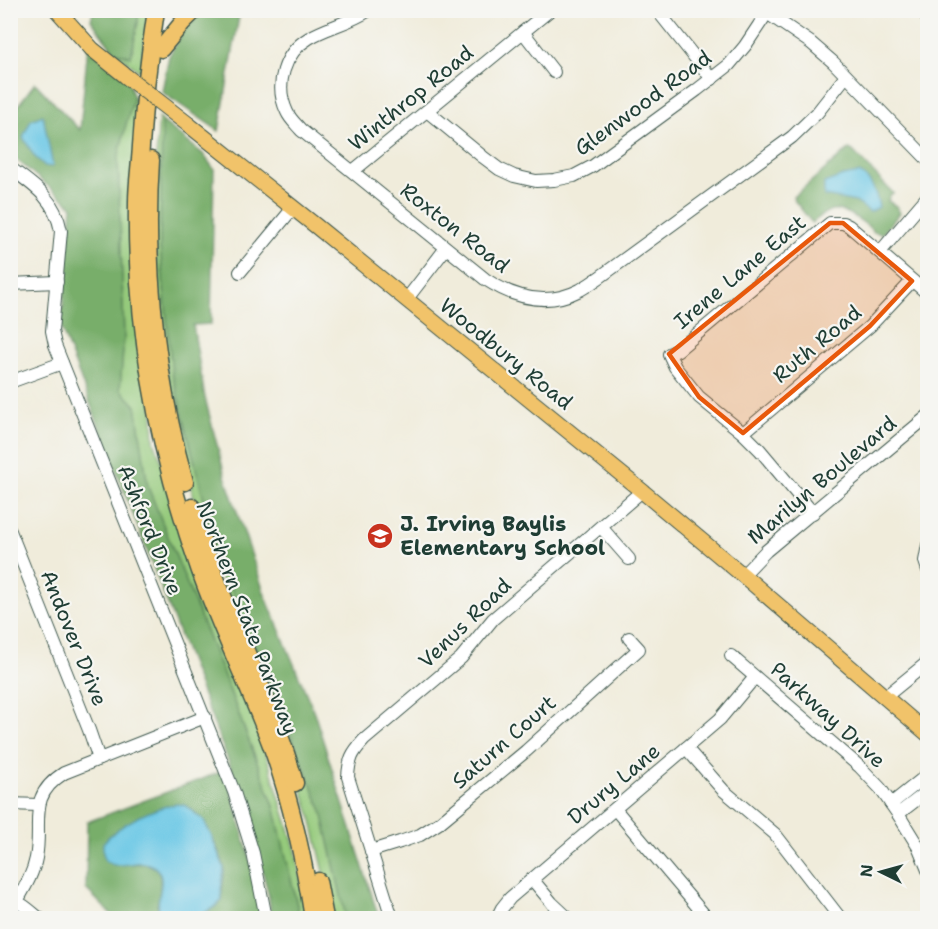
<svg xmlns="http://www.w3.org/2000/svg" width="938" height="929" viewBox="0 0 938 929" font-family="'Shantell Sans',sans-serif">
  <style>
    .green { fill: #95ca7b; stroke: #5a8458; stroke-width: 1.5 }
    .forest { fill: #78ae6b; stroke: #4c7650; stroke-width: 1.5 }
    .water { fill: #66c6e5; stroke: #42828c; stroke-width: 1.5 }
    .lines { fill: none; stroke-linecap: round; stroke-linejoin: round }
    .minor-casing { stroke: #3e574d; stroke-width: 14 }
    .major-casing { stroke: #3e574d; stroke-width: 17 }
    .highway-casing { stroke: #3e574d; stroke-width: 19 }
    .minor { stroke: #fff; stroke-width: 12 }
    .major { stroke: #f1c36a; stroke-width: 15 }
    .highway { stroke: #f1c36a; stroke-width: 16 }
    .major-bridge-casing { stroke: #3e574d; stroke-width: 17; stroke-linecap: butt }
    .major-bridge { stroke: #f1c36a; stroke-width: 15 }
    .marked { fill: #e8590c; fill-opacity: 0.2; stroke: #e8590c; stroke-width: 4.5; stroke-linejoin: round }
    .labels { text-anchor: middle; dominant-baseline: central; stroke-width: 4.5; stroke-linejoin: round; paint-order: stroke }
    .street-label { font-size: 21px; fill: #1f3d34; stroke: #f6f6f2 }
    .poi-label { font-size: 21px; font-weight: bold; fill: #1f3d34; stroke: #f6f6f2; text-anchor: start }
  </style>
  <rect width="100%" height="100%" fill="#f6f6f2"/>
  <filter id="ink" filterUnits="userSpaceOnUse"><feTurbulence type="fractalNoise" baseFrequency=".0167" numOctaves="2"/><feDisplacementMap in="SourceGraphic" scale="12" xChannelSelector="R" yChannelSelector="G"/><feConvolveMatrix kernelMatrix="1 2 1 2 8 2 1 2 1" color-interpolation-filters="sRGB"/></filter>
  <filter id="wash" filterUnits="userSpaceOnUse"><feTurbulence type="fractalNoise" baseFrequency=".008" numOctaves="4" result="noise"/><feDisplacementMap in="SourceGraphic" scale="24" xChannelSelector="R" yChannelSelector="G"/><feGaussianBlur stdDeviation="1.35" result="paint"/><feColorMatrix in="noise" values="0 0 0 0 0 0 0 0 0 0 0 0 0 0 0 0 0 1.4 0 .05"/><feComposite in="paint" operator="in"/></filter>
  <g filter="url(#wash)">
    <rect width="100%" height="100%" fill="#f0ecdb"/>
    <!-- green -->
    <g class="green">
      <polygon points="138,11 148,11 140,72 114,51 131,57 138,22"/>
      <polygon points="134,98 138,101 154,441 256,722 296,851 307,918 300,918 274,806 224,676 148,487 136,406 120,389 124,337 118,159 126,124"/>
      <polygon points="159,118 162,121 160,246 172,373 219,559 322,811 346,918 334,918 331,901 311,817 286,739 225,590 188,479 169,384 158,298 153,197"/>
    </g>
    <!-- forest -->
    <g class="forest">
      <polygon points="93,11 138,11 138,22 131,57 114,51 91,20"/>
      <polygon points="203,11 240,11 219,131 166,95 162,91 169,56 183,31"/>
      <polygon points="88,45 127,77 134,98 126,124 118,159 124,337 120,389 136,406 148,487 224,676 274,806 300,918 271,918 269,897 248,812 61,328 72,206 11,155 10,116 35,83 80,130"/>
      <polygon points="162,121 203,154 214,169 211,324 193,325 205,398 225,476 265,595 314,712 379,918 346,918 322,811 219,559 172,373 160,246"/>
      <path d="M 849,149 L 853,151 L 893,193 L 890,195 L 888,201 L 896,206 L 900,213 L 882,234 L 874,232 C 868,225 863,222 855,217 C 833,205 831,208 812,223 L 794,200 L 793,197 Z"/>
      <path d="M 226,770 L 265,916 L 256,918 L 175,918 C 192,916 211,914 222,900 C 221,889 225,878 224,868 C 223,858 216,846 212,837 C 207,826 197,811 186,806 C 169,798 123,826 109,836 L 129,864 C 165,860 163,878 157,906 L 164,918 L 167,918 L 115,918 L 86,889 L 87,822 Z"/>
    </g>
    <!-- water -->
    <g class="water">
      <polygon points="43,115 53,167 45,166 34,156 23,137 31,120"/>
      <path d="M 859,173 C 872,179 876,193 879,207 L 870,212 L 856,202 L 824,196 L 824,183 L 843,176 Z"/>
      <path d="M 176,804 L 185,805 L 204,821 L 211,835 L 224,867 L 221,890 L 222,900 C 209,916 183,919 164,918 C 148,903 173,879 153,866 C 141,859 128,866 115,865 C 114,865 107,862 106,862 L 103,853 L 103,843 C 119,824 152,808 176,804 Z"/>
    </g>
  </g>
  <g filter="url(#ink)">
    <g class="lines">
      <!-- minor casing -->
      <g class="minor-casing">
        <g id="minor">
          <path d="M 369,10 C 350,23 327,27 309,38 C 284,53 274,85 287,112 C 290,119 296,124 301,130 L 485,279 C 514,298 547,307 580,290 C 587,286 593,282 600,277 L 792,137 L 817,113 L 846,76"/>
          <polyline points="657,10 712,79"/>
          <polyline points="923,10 928,20"/>
          <polyline points="767,13 811,43 833,62 928,160"/>
          <polyline points="523,32 554,72"/>
          <polyline points="427,111 483,157 499,169 514,176 536,181 554,180 574,176 593,166 697,90 729,65 745,46 769,10"/>
          <path d="M 10,168 C 35,186 55,199 61,231 L 52,331 L 55,345 L 234,792 L 253,853 L 266,918"/>
          <polyline points="353,171 550,10"/>
          <polyline points="880,252 928,196"/>
          <polyline points="240,272 293,208"/>
          <polyline points="10,284 57,282"/>
          <polyline points="406,300 446,248"/>
          <polyline points="10,382 62,363"/>
          <polyline points="743,433 870,326 912,281"/>
          <polyline points="813,513 760,450 743,433 699,397 675,367 669,354 678,350 830,223 843,223 849,226 928,294"/>
          <polyline points="601,527 629,559"/>
          <polyline points="10,531 89,730 99,759"/>
          <polyline points="928,545 925,561 928,570"/>
          <polyline points="743,575 766,551 928,416"/>
          <polyline points="731,656 860,767 880,788 898,814 919,848 928,870"/>
          <polyline points="885,697 928,662"/>
          <polyline points="686,748 723,790 775,834 840,918"/>
          <polyline points="10,804 38,805"/>
          <polyline points="891,804 921,780 928,773"/>
          <polyline points="615,809 707,918"/>
          <polyline points="898,814 928,791"/>
          <polyline points="371,851 400,842 420,835 439,823 526,751 639,649 629,638"/>
          <polyline points="532,879 552,903 568,918"/>
          <path d="M 10,900 C 22,902 30,911 39,918"/>
          <path d="M 17,901 C 25,887 33,874 36,858 C 43,822 26,797 64,773 L 205,717"/>
          <path d="M 392,918 L 348,777 C 349,759 352,753 364,740 L 461,658 L 493,619 L 642,491"/>
          <polyline points="497,918 502,908 510,898 720,719 755,677"/>
        </g>
      </g>
      <!-- major casing -->
      <g class="major-casing">
        <g id="major">
          <polyline points="57,10 92,49 127,77"/>
          <polyline points="189,125 316,226 642,491 751,582 928,734"/>
        </g>
      </g>
      <!-- highway casing -->
      <g class="highway-casing">
        <g id="highway">
          <path d="M 156,10 C 149,56 144,100 141,146 C 140,165 137,183 137,202 C 135,328 158,453 200,571 C 221,630 249,686 271,745 C 291,801 304,860 313,918"/>
          <polyline points="161,49 183,22 195,10"/>
          <path d="M 151,160 C 144,267 156,378 185,482"/>
          <path d="M 192,507 C 218,602 269,688 295,783"/>
          <polyline points="318,881 325,918"/>
        </g>
      </g>
      <!-- minor -->
      <use href="#minor" class="minor"/>
      <!-- major -->
      <use href="#major" class="major"/>
      <!-- highway -->
      <use href="#highway" class="highway"/>
      <!-- major-bridge casing -->
      <g class="major-bridge-casing">
        <polyline id="major-bridge" points="127,77 189,125"/>
      </g>
      <!-- major-bridge -->
      <use href="#major-bridge" class="major-bridge"/>
    </g>
  </g>
  <!-- marked area -->
  <path class="marked" d="M 830,223 L 843,223 L 912,281 L 870,326 L 743,433 L 699,397 L 669,354 Z"/>
  <!-- icons -->
  <defs>
    <g id="school-disc" transform="scale(1.35)"><circle r="9.5" fill="#c8321e" stroke="#f6f6f2"/><path d="M0-5L7-2L0 1L-7-2ZM-4 1L0 2.5L4 1V4Q0 6-4 4Z" fill="#fff"/></g>
  </defs>
  <g fill-rule="evenodd">
    <use href="#school-disc" x="380" y="536"/>
  </g>
  <g class="labels">
    <!-- street labels -->
    <g class="street-label">
      <text transform="translate(411 98) rotate(-39)">Winthrop Road</text>
      <text transform="translate(643 103) rotate(-36)">Glenwood Road</text>
      <text transform="translate(455 228) rotate(38)">Roxton Road</text>
      <text transform="translate(740 272) rotate(-40)">Irene Lane East</text>
      <text transform="translate(817 344) rotate(-40)">Ruth Road</text>
      <text transform="translate(506 354) rotate(39)">Woodbury Road</text>
      <text transform="translate(822 480) rotate(-40)">Marilyn Boulevard</text>
      <text transform="translate(150 530) rotate(68)">Ashford Drive</text>
      <text transform="translate(247 618) rotate(69)">Northern State Parkway</text>
      <text transform="translate(465 623) rotate(-44)">Venus Road</text>
      <text transform="translate(74 638) rotate(68)">Andover Drive</text>
      <text transform="translate(828 715) rotate(42)">Parkway Drive</text>
      <text transform="translate(504 742) rotate(-41)">Saturn Court</text>
      <text transform="translate(614 784) rotate(-40)">Drury Lane</text>
    </g>
    <!-- poi labels -->
    <g class="poi-label">
      <text x="400" y="524">J. Irving Baylis<tspan x="400" dy="24">Elementary School</tspan></text>
    </g>
  </g>
  <!-- margin -->
  <rect width="938" height="929" fill="none" stroke="#f6f6f2" stroke-width="36"/>
  <!-- north arrow -->
  <g transform="translate(881 872) rotate(275)" stroke="#f6f6f2" stroke-width="4.5" paint-order="stroke">
  <path d="M0-4.5L10 22L0 15L-10 22Z" fill="#1f3d34"/>
  <text y="-9" font-size="16" font-weight="bold" text-anchor="middle" fill="#1f3d34">N</text>
  </g>
</svg>
